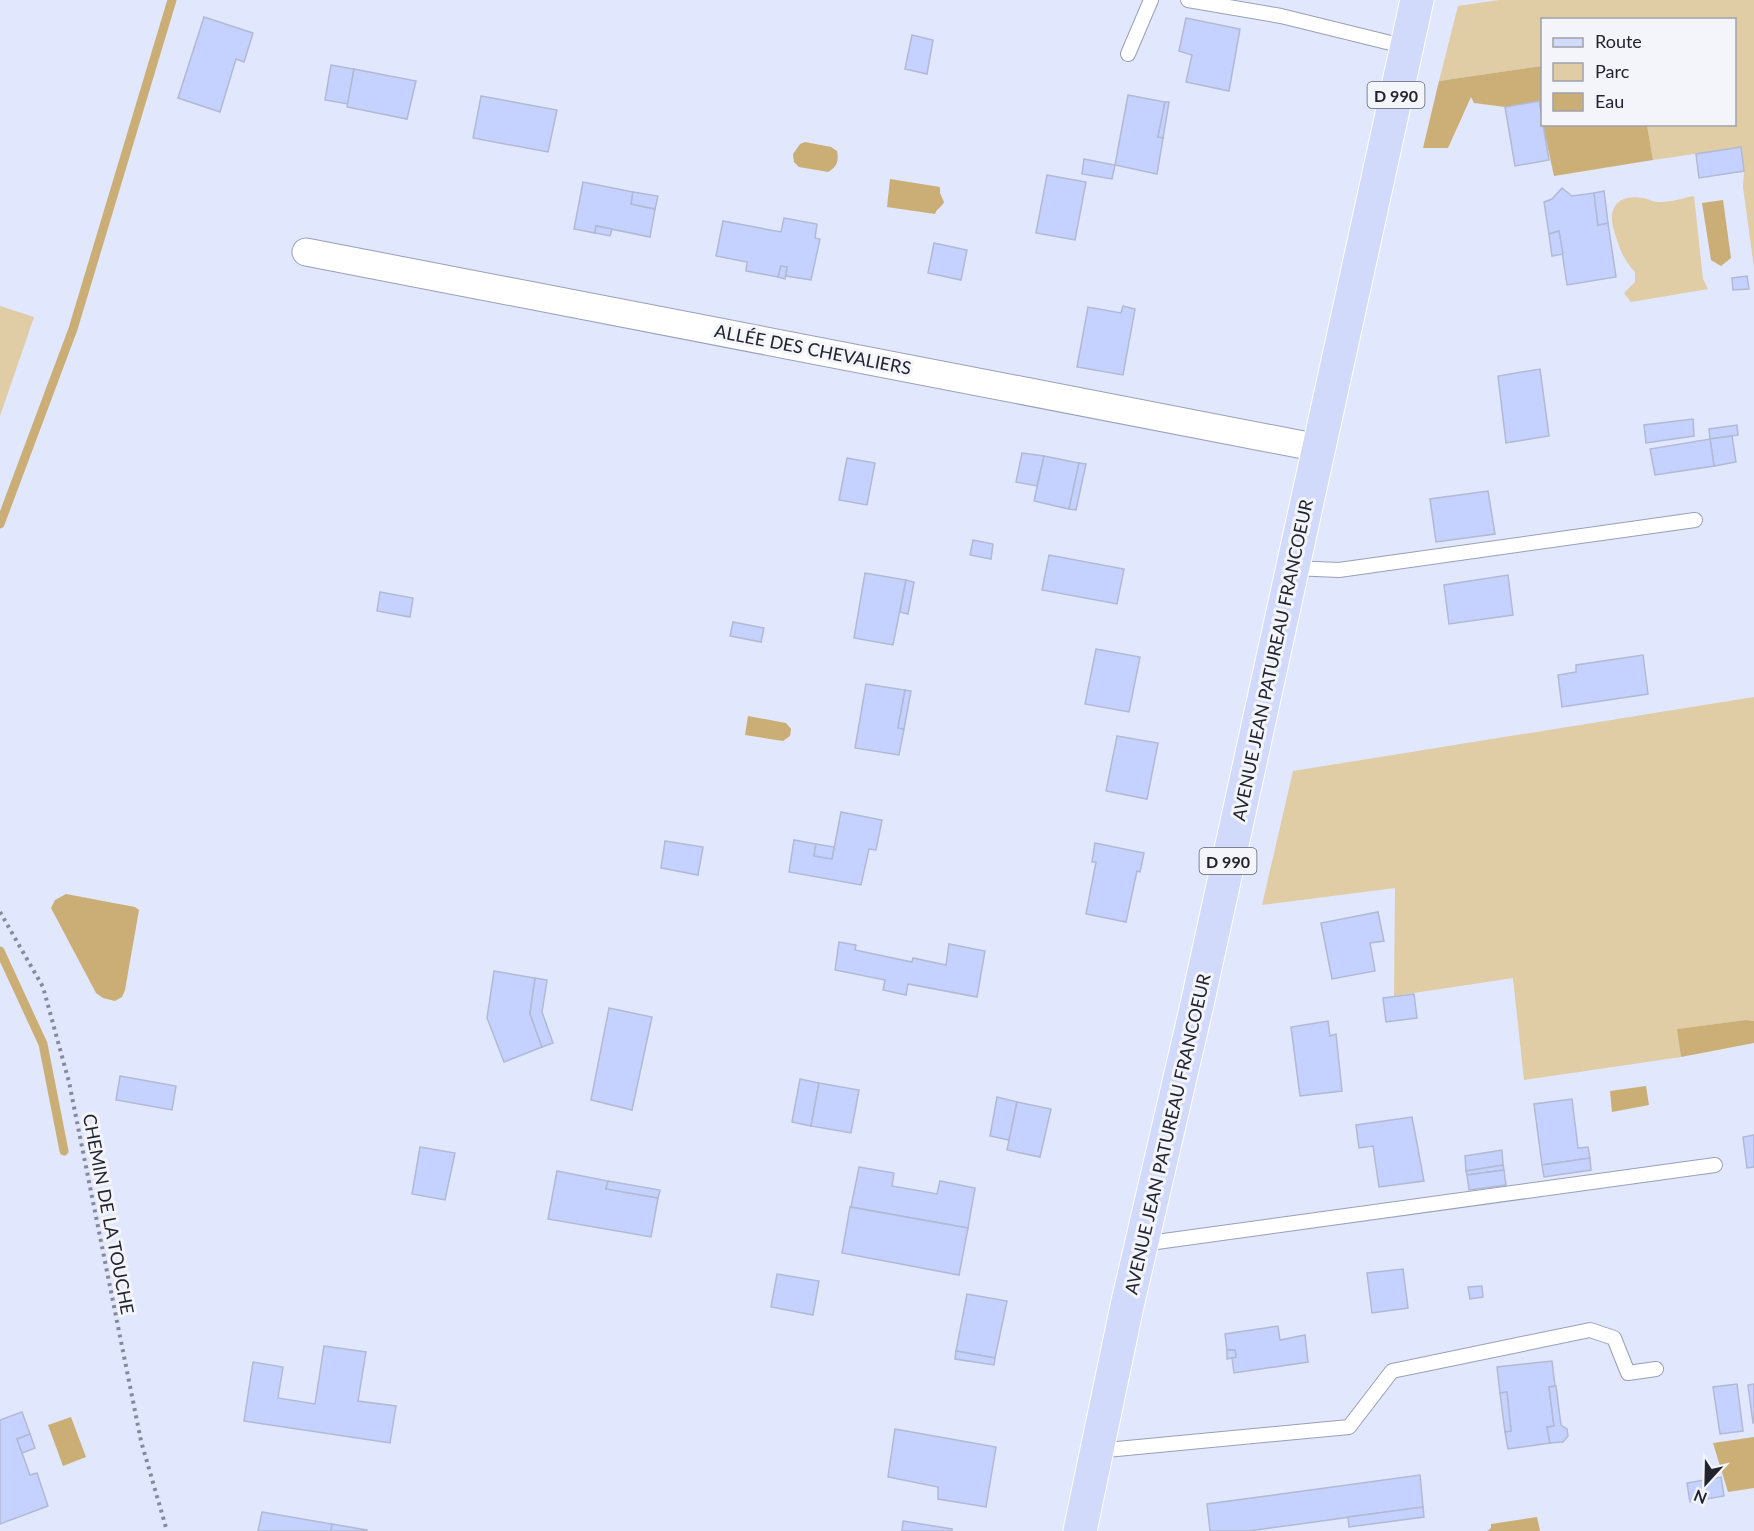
<svg xmlns="http://www.w3.org/2000/svg" width="1754" height="1531" viewBox="0 0 1754 1531" font-family="Lato,sans-serif">
  <style>
    .green { fill: #e0cca5 }
    .forest { fill: #ccaf77 }
    .water { fill: #caae76 }
    .lines { fill: none; stroke-linecap: round; stroke-linejoin: round }
    .stream { stroke: #caae76; stroke-width: 9 }
    .building { fill: #c5d1fe; stroke: #b1b9d3; stroke-width: 1.5 }
    .lane-casing { stroke: #989fb8; stroke-width: 16 }
    .street-casing { stroke: #989fb8; stroke-width: 29 }
    .primary-casing { stroke: #fff; stroke-width: 35 }
    .path { stroke: #85899a; stroke-width: 4; stroke-dasharray: 3 4.5; stroke-linecap: butt }
    .lane { stroke: #fff; stroke-width: 14 }
    .street { stroke: #fff; stroke-width: 27 }
    .primary { stroke: #d1dafa; stroke-width: 33 }
    .labels { text-anchor: middle; dominant-baseline: central; stroke-width: 6; stroke-linejoin: round; paint-order: stroke }
    .shield { fill: #f4f5fb; stroke: #60636c; stroke-width: 1.5 }
    .shield-label { font-size: 16px; font-weight: bold; fill: #21242e }
    .street-label { font-size: 18px; fill: #21242e; stroke: #f4f5fb }
  </style>
  <rect width="100%" height="100%" fill="#e1e7fd"/>
  <!-- green -->
  <g class="green">
    <polygon points="1499,0 1754,0 1754,268 1743,187 1744,171 1741,147 1653,160 1647,125 1734,124 1734,20 1542,20 1542,66 1439,81 1458,6"/>
    <path d="M 1694,196 L 1703,279 L 1708,289 L 1631,302 L 1624,293 L 1635,282 L 1635,272 C 1622,258 1620,249 1614,231 C 1607,207 1618,194 1643,198 C 1649,199 1655,203 1661,202 C 1672,202 1683,198 1694,196 Z"/>
    <polygon points="0,306 34,317 0,416"/>
    <polygon points="1754,697 1754,1021 1746,1020 1678,1029 1681,1057 1524,1080 1513,978 1394,996 1395,888 1262,905 1293,771"/>
  </g>
  <!-- forest -->
  <g class="forest">
    <polygon points="1542,66 1542,121 1539,101 1505,107 1474,103 1471,97 1448,148 1423,148 1439,81"/>
    <polygon points="1543,125 1647,125 1653,160 1554,176"/>
    <polygon points="1746,1020 1754,1021 1754,1043 1681,1057 1677,1029"/>
    <polygon points="1754,1437 1754,1488 1728,1492 1713,1443"/>
  </g>
  <!-- water -->
  <g class="water">
    <path d="M 805,142 L 831,147 L 837,151 C 839,161 837,167 828,172 L 799,167 L 794,162 L 793,154 L 800,144 Z"/>
    <path d="M 890,179 L 940,187 L 940,193 L 944,202 C 942,207 937,208 935,214 L 887,207 Z"/>
    <polygon points="1723,200 1731,258 1721,266 1711,260 1702,203"/>
    <polygon points="748,716 786,723 791,729 790,736 783,741 745,735"/>
    <polygon points="66,894 135,907 139,910 125,990 122,997 115,1001 103,998 96,993 51,908 55,900"/>
    <polygon points="1646,1086 1649,1105 1612,1112 1610,1091"/>
    <polygon points="71,1417 86,1457 63,1466 48,1425"/>
    <polygon points="1537,1517 1540,1531 1487,1531 1491,1528 1491,1524"/>
  </g>
  <g class="lines">
    <!-- stream -->
    <g class="stream">
      <polyline points="0,524 73,329 172,0"/>
      <polyline points="0,951 43,1044 64,1151"/>
    </g>
  </g>
  <!-- building -->
  <g class="building">
    <polygon points="204,17 253,33 244,62 236,59 220,112 178,98"/>
    <polygon points="1186,18 1240,29 1229,91 1186,82 1192,55 1179,51"/>
    <polygon points="912,35 933,40 927,74 905,69"/>
    <polygon points="331,65 354,69 348,104 325,100"/>
    <polygon points="354,69 416,81 407,119 347,107"/>
    <polygon points="1128,95 1165,102 1158,137 1163,138 1157,174 1115,165"/>
    <polygon points="481,96 557,110 548,152 473,138"/>
    <polygon points="1539,101 1549,160 1515,166 1505,107"/>
    <polygon points="1165,102 1169,102 1163,138 1158,137"/>
    <polygon points="1741,147 1744,171 1699,178 1696,154"/>
    <polygon points="1084,159 1115,165 1112,179 1082,174"/>
    <polygon points="1047,175 1086,182 1075,240 1036,233"/>
    <polygon points="583,182 633,192 631,204 655,209 650,237 596,226 595,233 574,229"/>
    <polygon points="1562,188 1572,196 1594,193 1598,225 1608,223 1616,277 1567,285 1559,231 1549,234 1544,202 1552,199"/>
    <polygon points="1604,191 1608,223 1598,225 1594,193"/>
    <polygon points="633,192 658,196 655,209 631,204"/>
    <polygon points="784,218 817,224 815,238 820,239 811,280 786,276 787,267 781,266 778,277 746,271 747,262 716,256 723,221 781,232"/>
    <polygon points="596,226 612,229 610,236 595,233"/>
    <polygon points="1559,231 1563,254 1552,256 1549,234"/>
    <polygon points="934,243 967,250 961,280 928,273"/>
    <polygon points="781,266 787,267 785,279 778,277"/>
    <polygon points="1747,276 1749,289 1733,290 1732,278"/>
    <polygon points="1123,306 1135,309 1123,375 1077,367 1088,307 1121,313"/>
    <polygon points="1540,369 1549,436 1506,443 1498,376"/>
    <polygon points="1693,419 1694,436 1646,443 1644,425"/>
    <polygon points="1737,425 1738,435 1710,439 1709,429"/>
    <polygon points="1732,436 1736,462 1714,466 1710,439"/>
    <polygon points="1710,439 1714,466 1655,475 1650,449"/>
    <polygon points="1022,453 1044,456 1037,486 1016,482"/>
    <polygon points="1044,456 1079,463 1069,509 1034,501"/>
    <polygon points="847,458 875,463 867,505 839,500"/>
    <polygon points="1079,463 1086,464 1076,510 1069,509"/>
    <polygon points="1488,491 1495,534 1436,542 1430,499"/>
    <polygon points="973,540 993,544 991,559 970,555"/>
    <polygon points="1049,555 1124,569 1117,604 1042,590"/>
    <polygon points="865,573 906,580 893,645 854,638"/>
    <polygon points="1508,575 1513,615 1449,624 1444,585"/>
    <polygon points="906,580 914,582 908,614 900,612"/>
    <polygon points="380,592 413,598 410,617 377,611"/>
    <polygon points="733,622 764,628 761,642 730,636"/>
    <polygon points="1096,649 1140,657 1129,712 1085,704"/>
    <polygon points="1643,655 1648,694 1562,707 1558,675 1576,672 1576,665"/>
    <polygon points="866,684 905,690 898,728 904,729 899,755 855,748"/>
    <polygon points="905,690 911,691 904,729 898,728"/>
    <polygon points="1117,736 1158,743 1147,799 1106,791"/>
    <polygon points="841,812 882,820 876,850 869,849 861,885 789,872 794,840 816,844 814,856 832,859"/>
    <polygon points="665,841 703,847 698,875 661,868"/>
    <polygon points="1095,843 1144,853 1140,872 1137,871 1126,922 1086,914 1096,862 1092,862"/>
    <polygon points="816,844 834,847 832,859 814,856"/>
    <polygon points="1378,912 1384,941 1370,943 1375,971 1332,979 1321,923"/>
    <polygon points="839,942 856,945 855,950 912,962 913,958 946,965 949,944 985,951 977,997 908,984 906,995 883,990 885,980 835,970"/>
    <polygon points="494,971 535,978 530,1014 542,1047 504,1062 487,1018"/>
    <polygon points="535,978 547,980 542,1012 553,1043 542,1047 530,1014"/>
    <polygon points="1414,994 1417,1018 1386,1022 1383,998"/>
    <polygon points="609,1008 652,1017 632,1110 591,1100"/>
    <polygon points="1328,1021 1330,1036 1336,1034 1342,1091 1300,1096 1291,1027"/>
    <polygon points="120,1076 176,1086 172,1110 116,1100"/>
    <polygon points="800,1079 819,1083 811,1126 792,1122"/>
    <polygon points="819,1083 859,1090 851,1133 811,1126"/>
    <polygon points="997,1097 1017,1102 1009,1140 990,1136"/>
    <polygon points="1572,1099 1578,1148 1588,1147 1590,1158 1542,1165 1534,1104"/>
    <polygon points="1017,1102 1051,1109 1040,1157 1007,1150"/>
    <polygon points="1412,1117 1424,1181 1379,1187 1373,1146 1359,1148 1356,1125"/>
    <polygon points="1754,1135 1754,1167 1747,1168 1743,1137"/>
    <polygon points="420,1147 455,1153 445,1200 412,1194"/>
    <polygon points="1502,1150 1503,1165 1466,1171 1465,1156"/>
    <polygon points="1590,1158 1591,1170 1544,1177 1542,1165"/>
    <polygon points="1503,1165 1504,1170 1467,1175 1466,1171"/>
    <polygon points="859,1167 894,1173 892,1186 937,1194 940,1181 975,1188 968,1228 851,1207"/>
    <polygon points="1504,1170 1506,1185 1469,1190 1467,1175"/>
    <polygon points="557,1171 608,1181 606,1189 658,1198 651,1237 548,1219"/>
    <polygon points="608,1181 660,1190 658,1198 606,1189"/>
    <polygon points="850,1207 968,1228 959,1275 842,1253"/>
    <polygon points="1403,1269 1408,1308 1372,1313 1367,1273"/>
    <polygon points="777,1274 819,1281 813,1315 771,1307"/>
    <polygon points="1482,1286 1483,1297 1470,1299 1468,1287"/>
    <polygon points="967,1294 1007,1301 995,1358 956,1351"/>
    <polygon points="1278,1326 1280,1340 1305,1335 1308,1362 1234,1373 1232,1358 1236,1357 1235,1350 1227,1350 1225,1334"/>
    <polygon points="324,1346 366,1352 358,1401 396,1406 390,1443 244,1421 253,1362 283,1367 278,1398 315,1404"/>
    <polygon points="1227,1350 1235,1350 1236,1357 1227,1359"/>
    <polygon points="956,1351 995,1358 994,1365 955,1359"/>
    <polygon points="1552,1361 1555,1386 1549,1387 1554,1426 1547,1427 1550,1443 1508,1449 1505,1432 1511,1431 1507,1392 1500,1393 1497,1367"/>
    <polygon points="1737,1384 1743,1431 1720,1434 1713,1387"/>
    <polygon points="1754,1384 1754,1423 1753,1423 1748,1385"/>
    <polygon points="1556,1386 1561,1425 1567,1429 1568,1436 1563,1442 1550,1443 1547,1427 1554,1426 1549,1387"/>
    <polygon points="1507,1392 1511,1431 1505,1432 1500,1393"/>
    <polygon points="22,1412 30,1434 17,1439 30,1475 37,1473 48,1506 0,1524 0,1420"/>
    <polygon points="895,1429 996,1447 986,1507 938,1499 938,1487 888,1477"/>
    <polygon points="30,1434 35,1448 22,1453 17,1439"/>
    <polygon points="1420,1475 1423,1507 1249,1531 1210,1531 1207,1504"/>
    <polygon points="1721,1477 1724,1496 1690,1502 1687,1483"/>
    <polygon points="1423,1507 1424,1517 1349,1527 1348,1517"/>
    <polygon points="262,1512 332,1524 331,1531 258,1531"/>
    <polygon points="903,1521 952,1529 952,1531 902,1531"/>
    <polygon points="332,1524 367,1530 366,1531 331,1531"/>
  </g>
  <g class="lines">
    <!-- lane casing -->
    <g class="lane-casing">
      <g id="lane">
        <polyline points="1188,0 1281,16 1407,47"/>
        <polyline points="1128,54 1151,0"/>
        <polyline points="1292,568 1339,570 1695,520"/>
        <polyline points="1142,1244 1715,1165"/>
        <polyline points="1096,1451 1349,1427 1392,1371 1590,1330 1614,1338 1628,1373 1656,1369"/>
      </g>
    </g>
    <!-- street casing -->
    <g class="street-casing">
      <polyline id="street" points="306,252 1319,448"/>
    </g>
    <!-- primary casing -->
    <g class="primary-casing">
      <polyline id="primary" points="1080,1531 1127,1306 1196,1009 1417,0"/>
    </g>
    <!-- path -->
    <polyline class="path" points="0,912 43,987 69,1082 141,1441 167,1531"/>
    <!-- lane -->
    <use href="#lane" class="lane"/>
    <!-- street -->
    <use href="#street" class="street"/>
    <!-- primary -->
    <use href="#primary" class="primary"/>
  </g>
  <g class="labels">
    <!-- shield labels -->
    <g class="shield">
      <rect x="1367.5" y="82" width="57" height="26" rx="4.5"/>
      <rect x="1199.5" y="848" width="57" height="26" rx="4.5"/>
    </g>
    <g class="shield-label">
      <text x="1396" y="95">D 990</text>
      <text x="1228" y="861">D 990</text>
    </g>
    <!-- street labels -->
    <g class="street-label">
      <text transform="translate(813 349) rotate(11)">ALLÉE DES CHEVALIERS</text>
      <text transform="translate(1272 660) rotate(-78)">AVENUE JEAN PATUREAU FRANCOEUR</text>
      <text transform="translate(1167 1134) rotate(-77)">AVENUE JEAN PATUREAU FRANCOEUR</text>
      <text transform="translate(109 1214) rotate(79)">CHEMIN DE LA TOUCHE</text>
    </g>
  </g>
  <!-- legend -->
  <rect x="1541" y="18" width="195" height="108" fill="#f4f5fb" stroke="#a0a1a9" stroke-width="1.5"/>
  <rect x="1553" y="38" width="30" height="9" fill="#d1dafa" stroke="#a0a1a9" stroke-width="1.5"/>
  <text x="1595" y="48" font-size="18" fill="#21242e">Route</text>
  <rect x="1553" y="63" width="30" height="18" fill="#e0cca5" stroke="#a0a1a9" stroke-width="1.5"/>
  <text x="1595" y="78" font-size="18" fill="#21242e">Parc</text>
  <rect x="1553" y="93" width="30" height="18" fill="#caae76" stroke="#a0a1a9" stroke-width="1.5"/>
  <text x="1595" y="108" font-size="18" fill="#21242e">Eau</text>
  <!-- north arrow -->
  <g transform="translate(1706 1483) rotate(202)" stroke="#f4f5fb" stroke-width="4.5" paint-order="stroke">
  <path d="M0-4.5L10 22L0 15L-10 22Z" fill="#21242e"/>
  <text y="-9" font-size="16" font-weight="bold" text-anchor="middle" fill="#21242e">N</text>
  </g>
</svg>
